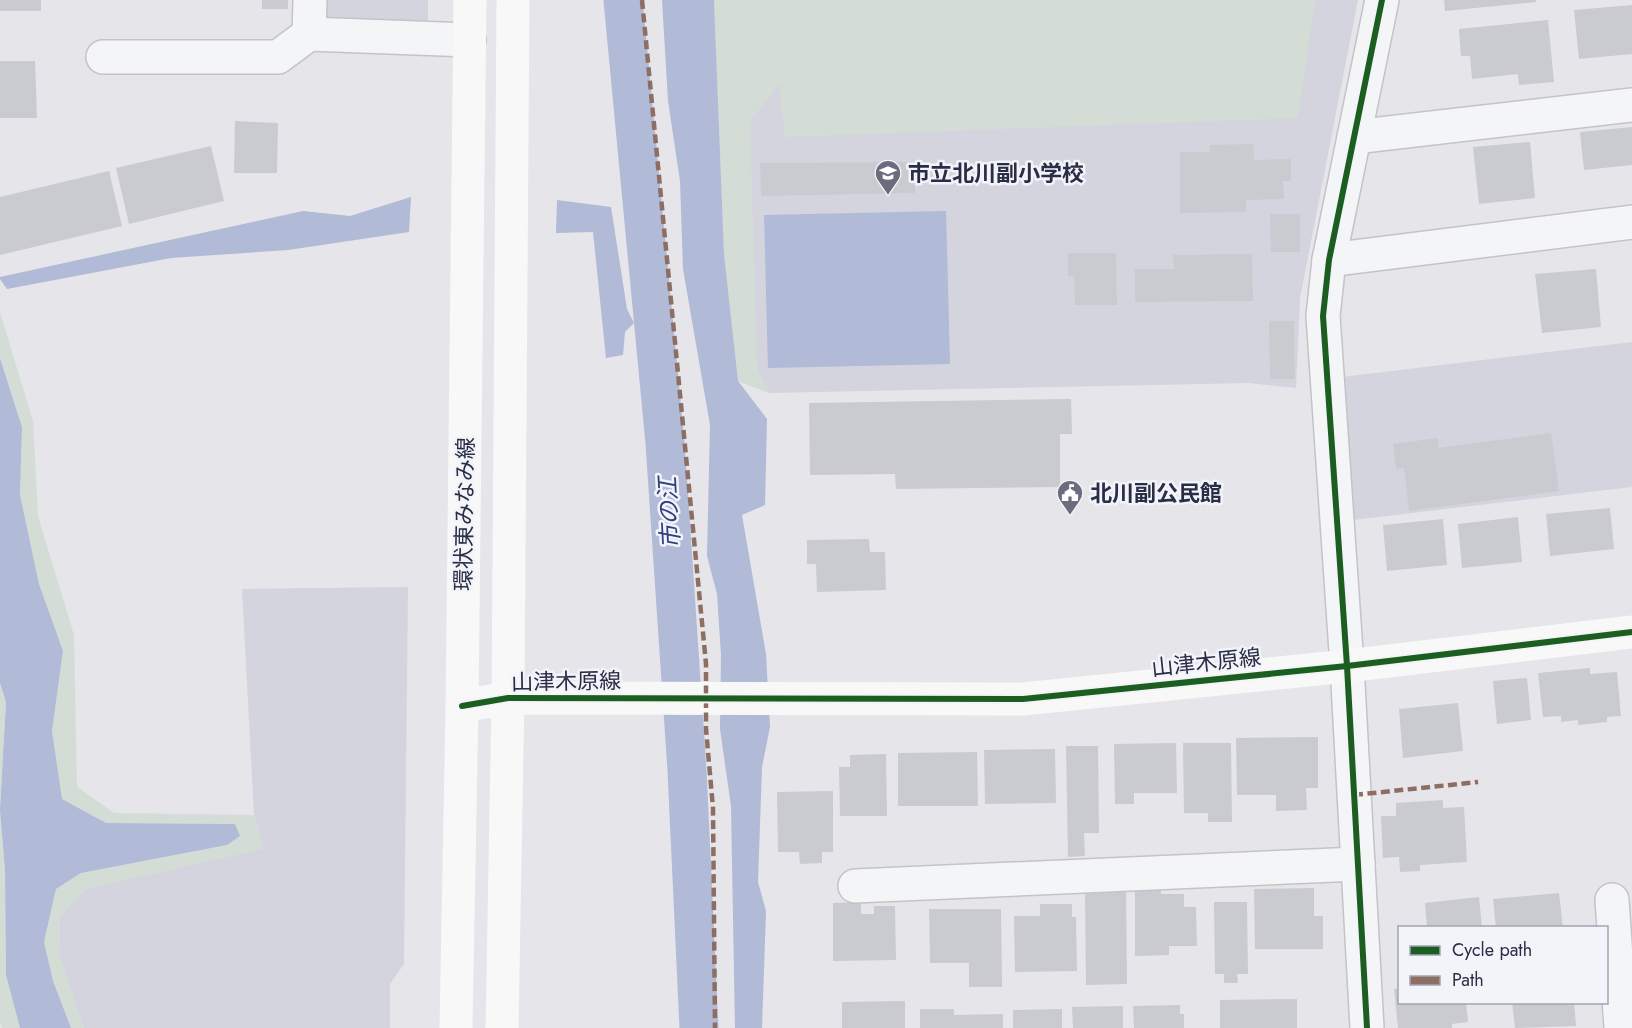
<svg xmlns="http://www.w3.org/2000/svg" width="1632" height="1028" viewBox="0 0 1632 1028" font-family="Jost,'Noto Sans JP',sans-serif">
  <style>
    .built { fill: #d3d4dd }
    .green { fill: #d3ddd5 }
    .water { fill: #b1bad6 }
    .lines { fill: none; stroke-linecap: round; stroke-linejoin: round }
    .canal { stroke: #b1bad6; stroke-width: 39 }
    .building { fill: #cacbd1 }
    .street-casing { stroke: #c3c3c8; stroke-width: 36 }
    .street { stroke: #f4f5f7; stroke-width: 33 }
    .secondary { stroke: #f8f8f8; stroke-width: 33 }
    .quiet { stroke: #8d6e63; stroke-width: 4.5; stroke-dasharray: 9 4.5; stroke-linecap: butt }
    .cycleway-casing { stroke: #f3f4f9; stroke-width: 10 }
    .cycleway { stroke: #1b5e20; stroke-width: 6 }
    .labels { text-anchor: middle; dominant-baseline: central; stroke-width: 5; stroke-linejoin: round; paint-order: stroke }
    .poi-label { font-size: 22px; font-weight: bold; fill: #292d46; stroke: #f3f4f9; text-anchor: start }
    .street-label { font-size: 22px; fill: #292d46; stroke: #f3f4f9 }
    .water-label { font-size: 24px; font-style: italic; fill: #2f407e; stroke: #f3f4f9 }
  </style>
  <rect width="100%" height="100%" fill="#e5e5ea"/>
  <!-- built -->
  <g class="built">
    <polygon points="317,0 428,0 428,32 317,27"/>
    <polygon points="714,0 1358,0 1300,298 1296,388 1249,383 769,393 738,381"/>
    <polygon points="1632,342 1632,487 1353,520 1342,377"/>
    <polygon points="408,587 404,964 390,984 390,1028 84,1028 59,954 60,916 85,889 263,848 254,815 242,589"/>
  </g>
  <!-- green -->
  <g class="green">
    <polygon points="714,0 1315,0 1298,118 785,137 779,84 750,122 757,368 769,393 738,381 724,254"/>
    <polygon points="0,312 33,421 38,516 74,635 77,787 114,813 254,815 263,849 85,889 60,916 59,954 84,1028 71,1028 53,981 44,942 56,889 81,873 227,845 234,824 106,823 61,799 52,731 63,651 39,584 20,495 22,427 0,358"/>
    <polygon points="0,683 6,702 0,810 5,870 6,975 20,1028 2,1028 0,1022"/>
  </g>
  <!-- water -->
  <g class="water">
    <polygon points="662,0 714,0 724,254 738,381 767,419 765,505 742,515 766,654 770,727 762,767 758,882 766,911 762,1028 735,1028 731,806 720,729 721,655 717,594 707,556 710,425 683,269 680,181 668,101"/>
    <polygon points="411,197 409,232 288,250 171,258 7,289 0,279 0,277 303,211 350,216"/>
    <polygon points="557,200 611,207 627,309 634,323 625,332 623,355 606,358 593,232 556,233"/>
    <polygon points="946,211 950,364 768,368 764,215"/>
    <polygon points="0,358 22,427 20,495 39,584 63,651 52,731 62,799 106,823 235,824 240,836 227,845 81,873 56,889 44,942 53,981 71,1028 20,1028 6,975 5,870 0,810 6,702 0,683"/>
  </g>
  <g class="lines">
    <!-- canal -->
    <polyline class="canal" points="623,0 665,443 687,770 699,1028"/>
  </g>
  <!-- building -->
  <g class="building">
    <rect x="0" y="0" width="41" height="11"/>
    <rect x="262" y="0" width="26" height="9"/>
    <polygon points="1444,0 1536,0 1536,2 1445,11"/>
    <polygon points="1632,5 1632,54 1579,59 1574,10"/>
    <polygon points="1548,20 1554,82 1519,85 1518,74 1472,79 1470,56 1461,56 1459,29"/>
    <polygon points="0,61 35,61 37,118 0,118"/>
    <polygon points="235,121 278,123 277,173 234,173"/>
    <polygon points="1632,127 1632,165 1584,170 1580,132"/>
    <polygon points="1530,142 1535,198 1479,204 1473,147"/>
    <polygon points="1253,144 1254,160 1291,159 1291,181 1283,181 1284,199 1246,200 1246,212 1180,213 1180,152 1210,152 1210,145"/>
    <polygon points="211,146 224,201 129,224 116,168"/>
    <polygon points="914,162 915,193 761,196 760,163"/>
    <polygon points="109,171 122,226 0,255 0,197"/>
    <polygon points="1270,214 1300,214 1300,252 1271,252"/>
    <polygon points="1068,253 1116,253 1117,305 1075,305 1074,276 1068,276"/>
    <polygon points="1252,254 1253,301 1135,302 1135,269 1174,269 1173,255"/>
    <polygon points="1596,269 1601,327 1542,333 1535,274"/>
    <polygon points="1269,321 1294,321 1295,379 1270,379"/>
    <polygon points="1071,399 1072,434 1060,434 1060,487 896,489 895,474 810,475 809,403"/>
    <polygon points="1551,433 1559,491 1409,511 1404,468 1396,469 1393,444 1438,438 1439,448"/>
    <polygon points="1610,508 1614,549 1550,556 1546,514"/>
    <polygon points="1518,517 1522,562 1462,568 1458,524"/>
    <polygon points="1443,519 1447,565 1387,571 1383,525"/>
    <polygon points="869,539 870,552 885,552 886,590 817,592 816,564 807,564 807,540"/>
    <polygon points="1590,668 1590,674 1617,672 1621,716 1607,717 1607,722 1578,725 1578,720 1561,722 1561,716 1543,717 1538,673"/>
    <polygon points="1527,678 1531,720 1497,724 1493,681"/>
    <polygon points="1458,703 1463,751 1403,758 1399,709"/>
    <polygon points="1318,737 1318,788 1306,788 1307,810 1276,811 1276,795 1237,795 1236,738"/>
    <polygon points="1176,743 1177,793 1134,793 1134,804 1115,804 1114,744"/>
    <polygon points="1183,743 1231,743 1232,822 1208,822 1208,813 1184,813"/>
    <polygon points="1066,746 1098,746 1099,833 1084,833 1085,856 1068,857"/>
    <polygon points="1055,749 1056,803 985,804 984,750"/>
    <polygon points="977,752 978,806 898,806 898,753"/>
    <polygon points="886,754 887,816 840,816 839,767 850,767 850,755"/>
    <polygon points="833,791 833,852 822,852 822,863 800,864 799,852 778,852 777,792"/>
    <polygon points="1443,800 1443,808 1464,807 1467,862 1420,865 1420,871 1400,872 1399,857 1383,858 1381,816 1396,816 1396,803"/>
    <polygon points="1135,885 1161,885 1161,894 1184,894 1184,907 1196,907 1197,946 1169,946 1169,955 1135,956"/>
    <polygon points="1126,888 1127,984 1086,985 1085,889"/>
    <polygon points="1314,888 1314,916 1323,916 1323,949 1255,949 1254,889"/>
    <polygon points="1559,893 1563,928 1496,928 1493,899"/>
    <polygon points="1479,897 1482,928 1427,928 1425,903"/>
    <polygon points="861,902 861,914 874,914 874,906 895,906 896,960 833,961 833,903"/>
    <polygon points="1214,902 1247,902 1248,974 1237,974 1238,983 1224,983 1224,974 1215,974"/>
    <polygon points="1040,904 1072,904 1072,917 1076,917 1077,971 1015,972 1014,916 1040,916"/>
    <polygon points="929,909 1001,909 1002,987 969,987 969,963 930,963"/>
    <polygon points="1394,989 1400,989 1400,1002 1466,1002 1468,1022 1452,1024 1452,1028 1398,1028"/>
    <polygon points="1297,999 1297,1028 1220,1028 1220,1000"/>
    <polygon points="905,1001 905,1028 842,1028 842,1002"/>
    <polygon points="1512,1002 1574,1002 1576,1026 1515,1028"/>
    <polygon points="1180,1005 1180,1014 1184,1014 1184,1028 1134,1028 1133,1006"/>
    <polygon points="1123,1006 1123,1028 1073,1028 1072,1007"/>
    <polygon points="920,1009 954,1009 954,1015 1003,1014 1003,1028 920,1028"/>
    <polygon points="1062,1009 1062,1028 1013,1028 1013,1010"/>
  </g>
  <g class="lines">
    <!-- street casing -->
    <g class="street-casing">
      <g id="street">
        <polyline points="310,0 309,34 469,40"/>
        <polyline points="103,57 278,57 309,34"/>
        <polyline points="1354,137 1632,105"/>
        <polyline points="1329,260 1632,222"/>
        <polyline points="855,886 1358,864"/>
        <polyline points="1612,900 1621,1028"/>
        <polyline points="1367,1028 1347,666 1323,316 1329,260 1382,0"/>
      </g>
    </g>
    <!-- street -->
    <use href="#street" class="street"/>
    <!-- secondary -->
    <g class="secondary">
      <polyline points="462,706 508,698 1023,699 1347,666 1632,632"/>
      <polyline points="456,1028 462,706 470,0"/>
      <polyline points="502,1028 508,698 513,0"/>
    </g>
    <!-- quiet -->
    <g class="quiet">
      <polyline points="642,0 706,664 706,729 713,808 715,1028"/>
      <polyline points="1354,795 1478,782"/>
    </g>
    <!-- cycleway casing -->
    <g class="cycleway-casing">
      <g id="cycleway">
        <polyline points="462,706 508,698 1023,699 1347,666 1632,632"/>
        <polyline points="1367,1028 1347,666 1323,316 1329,260 1382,0"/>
      </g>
    </g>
    <!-- cycleway -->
    <use href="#cycleway" class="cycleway"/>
  </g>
  <!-- icons -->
  <defs>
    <g id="school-pin" transform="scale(1.35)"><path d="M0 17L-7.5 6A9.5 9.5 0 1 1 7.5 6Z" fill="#6b6d7f" stroke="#f3f4f9"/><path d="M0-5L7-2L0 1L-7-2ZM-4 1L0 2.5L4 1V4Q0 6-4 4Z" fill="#fff"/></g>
    <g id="civic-pin" transform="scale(1.35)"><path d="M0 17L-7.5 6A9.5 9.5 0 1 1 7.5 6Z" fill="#6b6d7f" stroke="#f3f4f9"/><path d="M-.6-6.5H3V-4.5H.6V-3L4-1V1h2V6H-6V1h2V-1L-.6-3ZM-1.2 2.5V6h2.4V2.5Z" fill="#fff"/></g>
  </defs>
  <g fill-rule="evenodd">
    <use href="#school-pin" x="888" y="173"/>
    <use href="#civic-pin" x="1070" y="493"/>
  </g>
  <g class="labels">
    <!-- poi labels -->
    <g class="poi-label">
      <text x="908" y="173">市立北川副小学校</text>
      <text x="1090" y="493">北川副公民館</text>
    </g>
    <!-- street labels -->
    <g class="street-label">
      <text transform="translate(464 514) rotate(-89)">環状東みなみ線</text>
      <text transform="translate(1206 662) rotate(-6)">山津木原線</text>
      <text transform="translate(566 681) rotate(-1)">山津木原線</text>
    </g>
    <!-- water labels -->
    <g class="water-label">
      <text transform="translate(669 513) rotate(-93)">市の江</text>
    </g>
  </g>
  <!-- legend -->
  <rect x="1398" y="926" width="210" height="78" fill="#f3f4f9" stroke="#a2a4b1" stroke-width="1.5"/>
  <rect x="1410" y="946" width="30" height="9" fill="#1b5e20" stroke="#a2a4b1" stroke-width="1.5"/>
  <text x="1452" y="956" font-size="18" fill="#292d46">Cycle path</text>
  <rect x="1410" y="976" width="30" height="9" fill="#8d6e63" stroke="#a2a4b1" stroke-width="1.5"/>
  <text x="1452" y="986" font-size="18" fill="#292d46">Path</text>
</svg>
